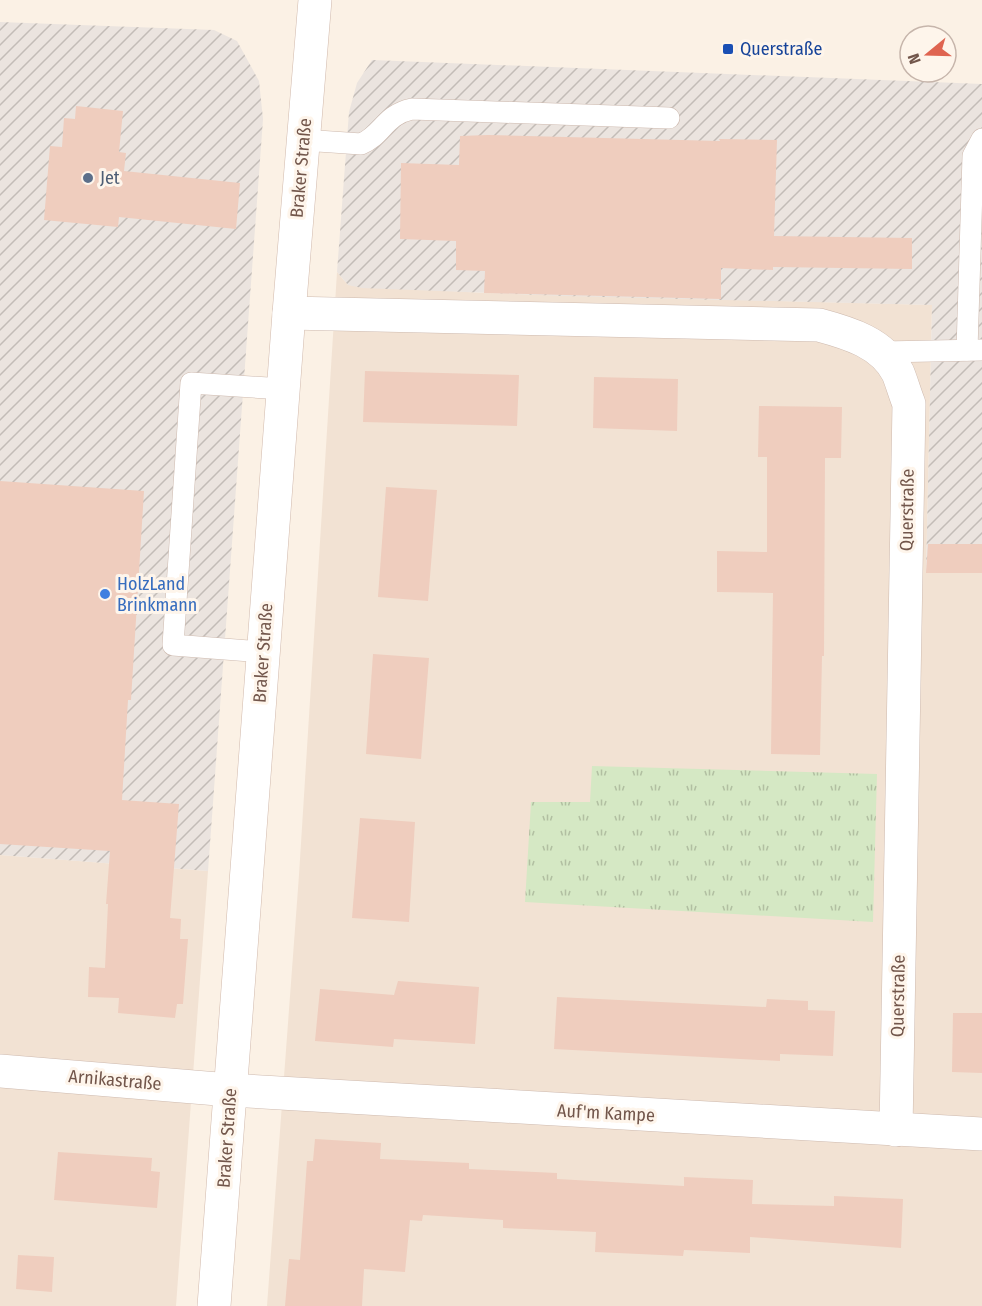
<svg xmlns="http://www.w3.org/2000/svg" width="982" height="1306" viewBox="0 0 982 1306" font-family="'Fira Sans Condensed',sans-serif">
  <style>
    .residential { fill: #f2e2d3 }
    .industrial { fill: url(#industrial-furrows) }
    .park { fill: url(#park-tufts) }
    .building { fill: #efcdbe }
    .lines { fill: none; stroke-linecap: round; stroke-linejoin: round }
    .service-casing { stroke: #cebaaf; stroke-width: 22 }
    .minor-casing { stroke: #cebaaf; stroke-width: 34 }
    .secondary-casing { stroke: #d1b9ac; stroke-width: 34 }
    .service { stroke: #fff; stroke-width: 21 }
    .minor { stroke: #fff; stroke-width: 33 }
    .secondary { stroke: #fff; stroke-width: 33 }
    .transit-dot { fill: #1a4fb4; stroke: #fef5eb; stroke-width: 2 }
    .service-dot { fill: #5c6f8a; stroke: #fef5eb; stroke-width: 2 }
    .shop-dot { fill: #3f7fe0; stroke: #fef5eb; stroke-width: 2 }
    .labels { text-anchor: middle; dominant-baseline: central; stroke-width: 6; stroke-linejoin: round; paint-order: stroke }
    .transit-label { font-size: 18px; fill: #164399; stroke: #fef5eb; text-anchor: start }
    .street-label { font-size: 18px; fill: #72564b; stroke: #fef5eb }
    .service-label { font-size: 18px; fill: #4e5e75; stroke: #fef5eb; text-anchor: start }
    .shop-label { font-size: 18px; fill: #366cbe; stroke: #fef5eb; text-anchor: start }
  </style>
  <defs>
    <pattern id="industrial-furrows" width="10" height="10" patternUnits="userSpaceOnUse" patternTransform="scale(1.5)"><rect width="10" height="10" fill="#ebe4df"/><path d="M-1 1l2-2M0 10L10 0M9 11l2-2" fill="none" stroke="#c3bcb7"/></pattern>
    <pattern id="park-tufts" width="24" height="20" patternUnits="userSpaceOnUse" patternTransform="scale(1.5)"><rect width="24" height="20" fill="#d5e8c4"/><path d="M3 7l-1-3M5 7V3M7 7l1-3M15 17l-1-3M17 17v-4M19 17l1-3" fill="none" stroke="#b1bfa1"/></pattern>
  </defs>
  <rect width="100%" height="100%" fill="#fbf1e5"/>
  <!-- residential -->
  <g class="residential">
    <polygon points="337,272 348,285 484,293 932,305 926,573 982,573 982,1306 267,1306 299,875"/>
    <polygon points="0,855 208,871 176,1306 0,1306"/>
  </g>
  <!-- industrial -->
  <g class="industrial">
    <polygon points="0,22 214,30 237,41 259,81 263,119 208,871 0,855"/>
    <polygon points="372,60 982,84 982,573 926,573 932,305 565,296 362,288 348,285 337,272 349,112 357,83"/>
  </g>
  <!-- park -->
  <polygon class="park" points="592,766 877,774 873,922 525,902 531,802 590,802"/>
  <!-- building -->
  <g class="building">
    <polygon points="76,106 123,111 119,152 126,153 124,171 240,183 236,229 119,217 118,227 44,220 50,146 62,147 64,118 75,119"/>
    <polygon points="488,135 720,141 719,139 777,140 774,236 912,238 912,269 773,267 773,270 721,268 721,299 484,293 485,271 456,270 456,241 400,239 401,163 459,165 460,136"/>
    <polygon points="365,371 519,375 517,426 363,422"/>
    <polygon points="594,377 678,379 677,431 593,428"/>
    <polygon points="759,406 842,407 841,458 825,458 824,656 822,656 820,755 771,754 773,593 717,592 717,551 767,552 767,457 758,457"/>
    <polygon points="0,481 144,491 131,700 128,700 122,800 179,804 170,918 181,919 180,939 188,939 183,1004 177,1004 175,1018 118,1013 119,998 88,997 89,967 105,968 108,904 106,904 110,851 0,844"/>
    <polygon points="386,487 437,490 428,601 378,597"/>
    <polygon points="928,544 982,544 982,573 926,573"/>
    <polygon points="373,654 429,658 421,759 366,754"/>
    <polygon points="360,818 415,822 409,922 352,918"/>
    <polygon points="398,981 479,987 475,1044 394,1039 393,1047 315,1041 320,989 394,995"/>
    <polygon points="557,997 766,1007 767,999 808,1001 808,1010 835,1011 833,1056 780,1054 780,1061 554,1049"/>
    <polygon points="953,1013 982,1013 982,1073 952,1072"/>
    <polygon points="315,1139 381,1143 380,1159 469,1163 469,1169 557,1173 557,1179 684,1186 684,1177 753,1180 752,1204 834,1206 834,1196 903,1199 901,1248 750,1237 750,1253 684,1250 683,1256 595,1252 596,1232 503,1228 503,1220 423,1215 422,1221 410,1220 405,1272 364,1269 362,1306 285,1306 289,1259 300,1260 307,1161 313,1161"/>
    <polygon points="58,1152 152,1158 151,1171 160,1172 157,1208 54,1200"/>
    <polygon points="18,1255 54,1257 52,1292 16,1289"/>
  </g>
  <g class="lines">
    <!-- service casing -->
    <g class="service-casing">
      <g id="service">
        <path d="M 303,140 L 361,144 C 383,135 384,115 412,109 L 669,118"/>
        <polyline points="967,350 973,156 982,139"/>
        <polyline points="883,352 982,350"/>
        <polyline points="263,652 173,645 191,383 283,389"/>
      </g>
    </g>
    <!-- minor casing -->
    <g class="minor-casing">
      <g id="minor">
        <path d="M 289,313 L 819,325 C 849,333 883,343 898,373 C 902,383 905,394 909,404 L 896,1130"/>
        <polyline points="0,1071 230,1090 982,1134"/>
      </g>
    </g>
    <!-- secondary casing -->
    <g class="secondary-casing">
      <polyline id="secondary" points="214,1306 289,313 315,0"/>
    </g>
    <!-- service -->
    <use href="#service" class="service"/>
    <!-- minor -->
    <use href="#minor" class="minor"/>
    <!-- secondary -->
    <use href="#secondary" class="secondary"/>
  </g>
  <!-- markers -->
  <rect class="transit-dot" x="722" y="43" width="12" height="12" rx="3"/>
  <circle class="service-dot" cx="88" cy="178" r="6"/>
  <circle class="shop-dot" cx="105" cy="594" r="6"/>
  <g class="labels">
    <!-- transit labels -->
    <g class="transit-label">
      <text x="740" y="49">Querstraße</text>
    </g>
    <!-- street labels -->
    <g class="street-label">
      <text transform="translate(301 168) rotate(-85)">Braker Straße</text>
      <text transform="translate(907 510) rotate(-89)">Querstraße</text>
      <text transform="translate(263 653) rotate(-86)">Braker Straße</text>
      <text transform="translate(898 996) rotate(-89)">Querstraße</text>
      <text transform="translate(115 1080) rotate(5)">Arnikastraße</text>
      <text transform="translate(606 1113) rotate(3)">Auf'm Kampe</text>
      <text transform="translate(227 1138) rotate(-86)">Braker Straße</text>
    </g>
    <!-- service labels -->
    <g class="service-label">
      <text x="100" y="178">Jet</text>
    </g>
    <!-- shop labels -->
    <g class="shop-label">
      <text x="117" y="584">HolzLand<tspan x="117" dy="21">Brinkmann</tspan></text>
    </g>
  </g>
  <!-- north arrow -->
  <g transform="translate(928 54) rotate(251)"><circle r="28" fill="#fef5eb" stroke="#c6b5ab" stroke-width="1.5"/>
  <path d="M0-4.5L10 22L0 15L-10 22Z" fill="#df6450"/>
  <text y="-9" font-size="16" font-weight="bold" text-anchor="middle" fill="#72564b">N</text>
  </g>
</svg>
